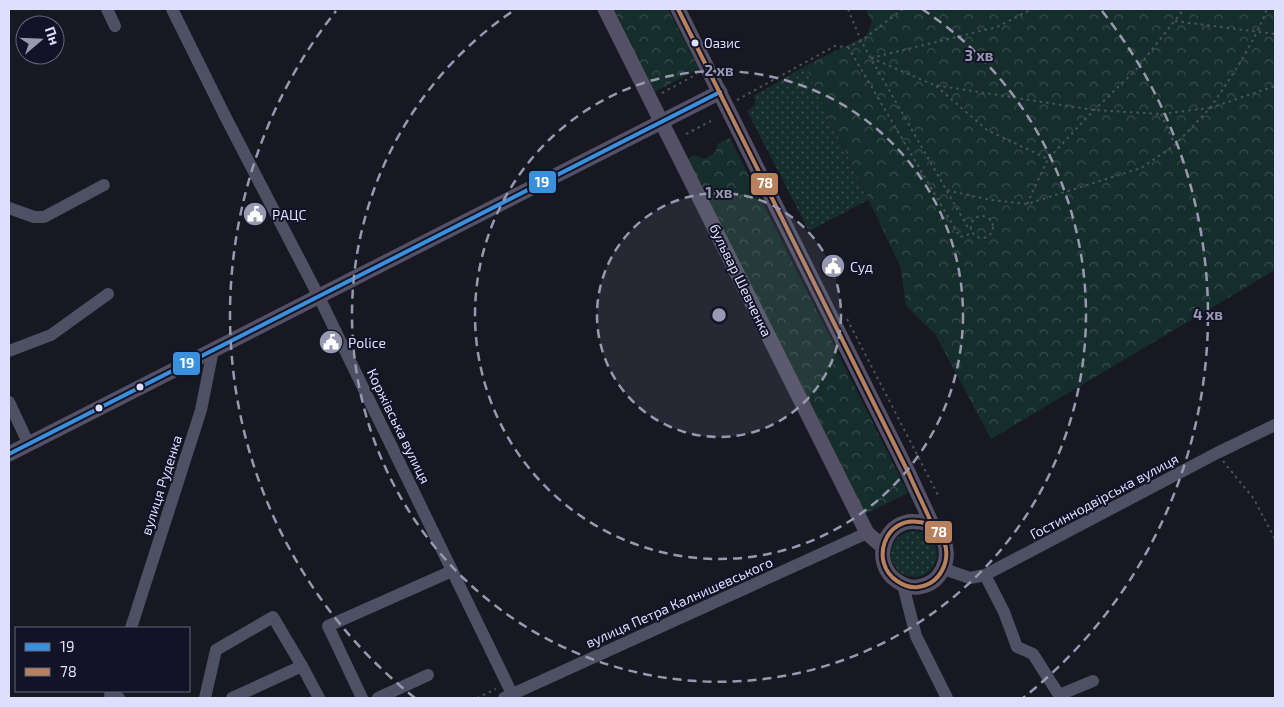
<svg xmlns="http://www.w3.org/2000/svg" width="1284" height="707" viewBox="0 0 1284 707" font-family="'Exo 2',sans-serif">
  <style>
    .grass { fill: url(#grass-dots) }
    .forest { fill: url(#forest-crowns) }
    .lines { fill: none; stroke-linecap: round; stroke-linejoin: round }
    .path { stroke: #46545c; stroke-width: 2; stroke-dasharray: 2.5 4; stroke-linecap: butt }
    .minor { stroke: #4e5063; stroke-width: 12 }
    .major { stroke: #545167; stroke-width: 15 }
    .bus-1-casing { stroke: #131328; stroke-width: 8 }
    .bus-2-casing { stroke: #131328; stroke-width: 8 }
    .bus-1 { stroke: #3a90db; stroke-width: 4 }
    .bus-2 { stroke: #b6815c; stroke-width: 4 }
    .ring { fill: none; stroke: #9899b0; stroke-width: 2.5; stroke-dasharray: 9 6 }
    .bus-dot { fill: #dddffc; stroke: #131328; stroke-width: 2 }
    .labels { text-anchor: middle; dominant-baseline: central; stroke-width: 4; stroke-linejoin: round; paint-order: stroke }
    .bus-label { font-size: 13px; fill: #dddffc; stroke: #131328; text-anchor: start }
    .poi-label { font-size: 14px; fill: #dddffc; stroke: #131328; text-anchor: start }
    .street-label { font-size: 14px; fill: #dddffc; stroke: #131328 }
    .centre { fill: #9899b0; stroke: #131328; stroke-width: 2.5 }
    .ring-label { font-size: 15px; text-anchor: middle; font-weight: bold; fill: #9899b0; stroke: #131328; stroke-width: 4; stroke-linejoin: round; paint-order: stroke }
    .line-badge { stroke: #131328; stroke-width: 2 }
    .badge-label { font-size: 14px; text-anchor: middle; font-weight: bold; fill: #fff }
  </style>
  <defs>
    <pattern id="grass-dots" width="8" height="8" patternUnits="userSpaceOnUse" patternTransform="scale(1.25)"><rect width="8" height="8" fill="#162e2b"/><path d="M2 2h.1M6 6h.1" fill="none" stroke="#374c4b" stroke-width="1.8" stroke-linecap="round"/></pattern>
    <pattern id="forest-crowns" width="20" height="18" patternUnits="userSpaceOnUse" patternTransform="scale(1.25)"><rect width="20" height="18" fill="#162e2b"/><path d="M2 6a3 3 0 1 1 6 0M12 15a3 3 0 1 1 6 0" fill="none" stroke="#374c4b"/></pattern>
  </defs>
  <rect width="100%" height="100%" fill="#181823"/>
  <!-- grass -->
  <g class="grass">
    <polygon points="805,66 868,200 809,231 747,111 755,105 754,96"/>
    <circle cx="914" cy="554" r="23"/>
  </g>
  <!-- forest -->
  <g class="forest">
    <polygon points="611,9 668,9 699,69 654,92"/>
    <polygon points="865,9 1275,9 1275,270 991,439 935,334 906,306 901,268 805,66 864,37 869,31 872,21"/>
    <polygon points="730,138 908,493 865,514 687,159 694,155 704,159 716,152 717,144"/>
  </g>
  <g class="lines">
    <!-- path -->
    <g class="path">
      <polyline points="848,9 861,41 903,9"/>
      <polyline points="1175,21 1275,34"/>
      <polyline points="848,47 960,237 973,233"/>
      <polyline points="871,58 934,85 1094,110 1161,114 1210,108 1175,145 1141,168 1027,204 991,200 946,190"/>
      <polyline points="871,58 997,27 1032,9"/>
      <polyline points="936,86 987,130 1048,159 1094,110 1135,71 1184,9"/>
      <polyline points="662,93 697,74"/>
      <polyline points="737,100 835,46 848,47 861,41 967,226 971,230"/>
      <path d="M 1210,108 C 1232,76 1253,45 1267,9"/>
      <polyline points="1210,108 1275,86"/>
      <polyline points="1161,114 1175,145"/>
      <polyline points="686,134 711,121"/>
      <polyline points="1027,204 1048,159"/>
      <circle cx="982" cy="227" r="11"/>
      <polyline points="847,319 938,495"/>
      <polyline points="1223,461 1254,499 1275,539"/>
      <polyline points="477,698 496,689"/>
    </g>
    <!-- minor -->
    <g class="minor">
      <polyline points="107,9 115,26"/>
      <polyline points="172,9 226,118 319,297 514,698"/>
      <polyline points="9,208 34,217 44,217 104,185"/>
      <polyline points="9,351 51,335 108,294"/>
      <polyline points="9,402 29,445"/>
      <polyline points="944,569 970,578 985,575 1217,453 1275,425"/>
      <polyline points="985,575 1004,612 1017,647 1033,654 1059,695 1093,681"/>
      <polyline points="903,585 916,636 947,698"/>
      <polyline points="131,628 201,410 213,350"/>
      <polyline points="110,695 119,698"/>
      <polyline points="205,698 216,650 273,617 302,666 319,698"/>
      <polyline points="232,698 302,666"/>
      <polyline points="362,698 328,626 452,571"/>
      <polyline points="378,698 428,675"/>
      <polyline points="504,698 867,533"/>
    </g>
    <!-- major -->
    <g class="major">
      <polyline points="605,9 867,533 882,546"/>
      <path d="M 678,9 L 909,474 C 916,490 924,506 931,522 C 934,529 942,534 944,541 C 951,560 941,584 918,587 C 911,588 903,585 897,581 C 869,562 885,516 919,522 C 923,522 929,525 933,527"/>
      <polyline points="9,454 720,92"/>
    </g>
    <!-- bus-1 casing -->
    <g class="bus-1-casing">
      <polyline id="bus-1" points="9,454 720,92"/>
    </g>
    <!-- bus-2 casing -->
    <g class="bus-2-casing">
      <path id="bus-2" d="M 678,9 L 909,474 C 916,490 924,506 931,522 C 934,529 942,534 944,541 C 951,560 941,584 918,587 C 911,588 903,585 897,581 C 869,562 885,516 919,522 C 923,522 929,525 933,527"/>
    </g>
    <!-- bus-1 -->
    <use href="#bus-1" class="bus-1"/>
    <!-- bus-2 -->
    <use href="#bus-2" class="bus-2"/>
  </g>
  <!-- distance rings -->
  <circle cx="719" cy="315" r="122" fill="#9899b0" fill-opacity=".12"/>
  <g class="ring">
    <circle cx="719" cy="315" r="122"/>
    <circle cx="719" cy="315" r="244"/>
    <path d="M922 9A367 367 0 1 1 516 9"/>
    <path d="M415 698A489 489 0 0 1 336 11M1102 11A489 489 0 0 1 1023 698"/>
  </g>
  <!-- icons -->
  <defs>
    <g id="civic-disc" transform="scale(1.25)"><circle r="9.5" fill="#9899b0" stroke="#131328"/><path d="M-.6-6.5H3V-4.5H.6V-3L4-1V1h2V6H-6V1h2V-1L-.6-3ZM-1.2 2.5V6h2.4V2.5Z" fill="#fff"/></g>
  </defs>
  <g fill-rule="evenodd">
    <use href="#civic-disc" x="255" y="214"/>
    <use href="#civic-disc" x="833" y="266"/>
    <use href="#civic-disc" x="331" y="342"/>
  </g>
  <!-- markers -->
  <g class="bus-dot">
    <circle cx="695" cy="43" r="4.5"/>
    <circle cx="140" cy="387" r="4.5"/>
    <circle cx="99" cy="408" r="4.5"/>
  </g>
  <g class="labels">
    <!-- bus labels -->
    <g class="bus-label">
      <text x="704" y="43">Оазис</text>
    </g>
    <!-- poi labels -->
    <g class="poi-label">
      <text x="272" y="214">РАЦС</text>
      <text x="850" y="266">Суд</text>
      <text x="348" y="342">Police</text>
    </g>
    <!-- street labels -->
    <g class="street-label">
      <text transform="translate(741 280) rotate(64)">бульвар Шевченка</text>
      <text transform="translate(399 426) rotate(64)">Коржівська вулиця</text>
      <text transform="translate(161 485) rotate(-72)">вулиця Руденка</text>
      <text transform="translate(1104 496) rotate(-28)">Гостиннодвірська вулиця</text>
      <text transform="translate(679 602) rotate(-24)">вулиця Петра Калнишевського</text>
    </g>
  </g>
  <circle cx="719" cy="315" r="8" class="centre"/>
  <g class="ring-label">
    <text x="979" y="61">3 хв</text>
    <text x="719" y="76">2 хв</text>
    <text x="719" y="198">1 хв</text>
    <text x="1208" y="320">4 хв</text>
  </g>
  <g class="line-badge">
    <rect x="528" y="170" width="29" height="24" rx="5" fill="#3a90db"/>
    <rect x="750" y="172" width="29" height="24" rx="5" fill="#b6815c"/>
    <rect x="172" y="351" width="29" height="25" rx="5" fill="#3a90db"/>
    <rect x="924" y="520" width="29" height="24" rx="5" fill="#b6815c"/>
  </g>
  <g class="badge-label">
    <text x="542" y="187">19</text>
    <text x="765" y="188">78</text>
    <text x="187" y="368">19</text>
    <text x="939" y="537">78</text>
  </g>
  <!-- border -->
  <rect width="1284" height="707" fill="none" stroke="#dddffc" stroke-width="20"/>
  <!-- legend -->
  <rect x="15" y="627" width="175" height="65" fill="#131328" stroke="#64657d"/>
  <rect x="25" y="643" width="25" height="8" fill="#3a90db" stroke="#64657d"/>
  <text x="60" y="652" font-size="15" fill="#dddffc">19</text>
  <rect x="25" y="668" width="25" height="8" fill="#b6815c" stroke="#64657d"/>
  <text x="60" y="677" font-size="15" fill="#dddffc">78</text>
  <!-- north arrow -->
  <g transform="translate(40 40) rotate(71)"><circle r="24" fill="#131328" stroke="#64657d"/>
  <path d="M0-4L9 19L0 12L-9 19Z" fill="#9899b0"/>
  <text y="-8" font-size="14" font-weight="bold" text-anchor="middle" fill="#dddffc">Пн</text>
  </g>
</svg>
